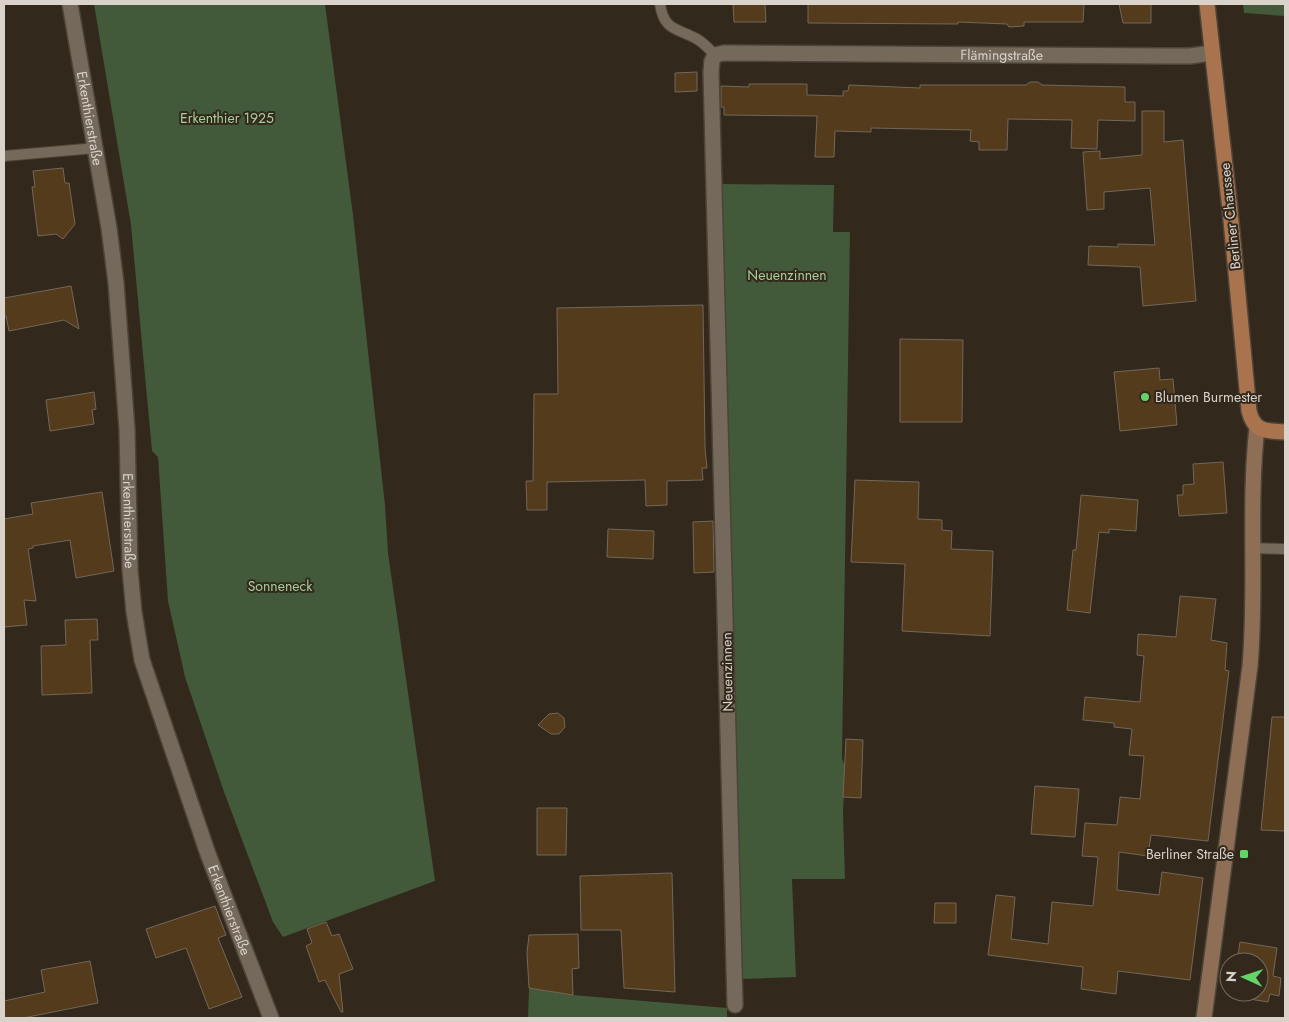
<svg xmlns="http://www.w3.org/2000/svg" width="1289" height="1022" viewBox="0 0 1289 1022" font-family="Jost,sans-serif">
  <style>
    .green { fill: #42593a }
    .building { fill: #533b1c; stroke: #736759 }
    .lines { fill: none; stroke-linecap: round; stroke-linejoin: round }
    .lane-casing { stroke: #4c4339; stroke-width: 12 }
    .street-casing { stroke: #4c4339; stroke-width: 18 }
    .secondary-casing { stroke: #4c4339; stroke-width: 18 }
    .primary-casing { stroke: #4c4339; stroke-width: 18 }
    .lane { stroke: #74695b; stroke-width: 10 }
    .street { stroke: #74695b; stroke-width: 15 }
    .secondary { stroke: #8e6e54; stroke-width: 15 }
    .primary { stroke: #a8734d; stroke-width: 15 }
    .poi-dot { fill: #62d469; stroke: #32281c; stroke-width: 2 }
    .labels { text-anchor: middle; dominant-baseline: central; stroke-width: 4; stroke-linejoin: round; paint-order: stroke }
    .street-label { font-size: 14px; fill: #dad3cb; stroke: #32281c }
    .park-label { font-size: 14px; fill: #a6cf99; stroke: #32281c }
    .poi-label { font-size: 14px; fill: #dad3cb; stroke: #32281c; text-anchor: start }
  </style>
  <rect width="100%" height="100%" fill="#32281c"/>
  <!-- green -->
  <g class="green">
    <polygon points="94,4 325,4 353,215 385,505 388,553 435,881 283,937 273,922 224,792 185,677 168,601 158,457 152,451 131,225"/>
    <polygon points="1243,4 1285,4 1285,16 1244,13"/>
    <polygon points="722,184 834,185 833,232 850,232 842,758 845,768 843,813 845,879 792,879 796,977 741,979"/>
    <polygon points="529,988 573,995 727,1008 727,1018 528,1018"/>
  </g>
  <!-- building -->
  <g class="building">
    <polygon points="733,4 765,4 766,22 734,22"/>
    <polygon points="808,4 1084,4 1083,22 1024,22 1024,26 1009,27 1007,24 958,22 958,24 808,23"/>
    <polygon points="1119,4 1151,4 1151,23 1123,23"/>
    <polygon points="697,72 697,91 675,92 675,73"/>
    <polygon points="1030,82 1038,82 1042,85 1125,87 1125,102 1135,102 1135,121 1098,120 1097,149 1071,148 1072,120 1008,119 1007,150 979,150 979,142 970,141 971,130 871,128 871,132 835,131 834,157 815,157 817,116 724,115 724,107 721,107 721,86 749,87 749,84 807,84 807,95 843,96 843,91 848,91 849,85 920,88 920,85 1026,85"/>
    <polygon points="1142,111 1164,111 1164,142 1183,140 1196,301 1143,306 1140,267 1088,265 1089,246 1118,247 1118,244 1155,245 1150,188 1104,192 1104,209 1087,210 1083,152 1100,151 1100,159 1142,155"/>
    <polygon points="63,168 65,183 69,183 75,224 63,239 56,234 38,236 32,187 35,187 33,171"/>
    <polygon points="71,286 79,329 64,320 9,331 6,316 4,316 4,298"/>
    <polygon points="703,305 705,448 707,468 702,468 703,480 667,481 667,505 646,506 645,480 547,482 547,510 527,510 526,481 533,481 534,394 558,394 557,308"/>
    <polygon points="900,339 963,340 962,422 900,422"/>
    <polygon points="1159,368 1160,380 1173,379 1177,425 1120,431 1114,372"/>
    <polygon points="94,392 96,409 92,410 94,424 50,431 46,400"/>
    <polygon points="1223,462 1227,513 1179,516 1177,495 1183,495 1183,485 1194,484 1193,464"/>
    <polygon points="855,480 919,482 918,519 942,520 942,530 952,531 951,549 993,551 990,636 902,631 905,564 851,562"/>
    <polygon points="102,492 114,571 76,578 70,540 33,546 33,548 28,549 36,601 24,600 27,625 4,627 4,519 33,514 31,503"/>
    <polygon points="1081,495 1138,500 1136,531 1109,529 1109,533 1099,532 1090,613 1067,610 1073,550 1076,550"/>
    <polygon points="713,521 714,572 694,573 693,522"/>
    <polygon points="608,529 654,531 653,559 607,557"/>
    <polygon points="1180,596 1216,599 1211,640 1227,643 1225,670 1229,671 1208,841 1151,835 1148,856 1119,852 1117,890 1159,895 1162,872 1203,878 1190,980 1118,971 1116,994 1081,989 1083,967 988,955 996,895 1015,897 1011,939 1048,944 1052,902 1093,906 1098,857 1082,856 1085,823 1117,825 1120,797 1140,799 1144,756 1129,755 1132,729 1114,727 1114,723 1083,720 1085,697 1140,702 1144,656 1137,655 1138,634 1176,637"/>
    <polygon points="97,619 98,640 90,640 92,693 42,695 41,646 66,645 65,620"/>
    <polygon points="558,713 564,718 565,727 559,734 551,734 538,725 549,714"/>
    <polygon points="1272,717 1285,717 1285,831 1261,830"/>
    <polygon points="846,739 863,740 861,798 843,797"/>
    <polygon points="1035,786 1079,789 1075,837 1031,834"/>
    <polygon points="537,808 567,808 566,855 537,855"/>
    <polygon points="672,873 675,992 624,988 621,930 581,930 580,876"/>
    <polygon points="935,903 956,903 956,923 934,923"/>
    <polygon points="215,906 226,935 218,938 242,997 209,1009 186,948 156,958 146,929"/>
    <polygon points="326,922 332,936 339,934 353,969 339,974 343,1012 341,1012 325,980 319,982 306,946 312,943 307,929"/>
    <polygon points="578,934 579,968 572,969 573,995 529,988 527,953 529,935"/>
    <polygon points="1240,942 1277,948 1273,976 1281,978 1279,996 1270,994 1268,1002 1231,996 1232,992 1259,992 1259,962 1237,962"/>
    <polygon points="90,961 98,1003 23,1018 4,1018 4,1001 45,992 41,970"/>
  </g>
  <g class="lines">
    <!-- lane casing -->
    <g class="lane-casing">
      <g id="lane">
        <path d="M 660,4 C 664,31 677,28 697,39 C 704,43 710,50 715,55"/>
        <polyline points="4,156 96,148"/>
        <polyline points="1253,548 1283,549"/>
      </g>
    </g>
    <!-- street casing -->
    <g class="street-casing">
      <g id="street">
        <path id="s1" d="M 70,4 L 109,228 L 116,283 L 127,429 L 130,570 L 134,612 L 142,660 L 208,854 L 271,1018"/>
        <path id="s2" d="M 735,1005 L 711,72 L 712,61 L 715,55 L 724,53 L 1166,56 L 1190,56 L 1212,53"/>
      </g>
    </g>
    <!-- secondary casing -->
    <g class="secondary-casing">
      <path id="secondary" d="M 1204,1018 L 1250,666 C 1257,587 1248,507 1257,427"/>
    </g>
    <!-- primary casing -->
    <g class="primary-casing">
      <path id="primary" d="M 1207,4 L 1230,210 L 1249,411 C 1254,432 1266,431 1285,432"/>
    </g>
    <!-- lane -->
    <use href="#lane" class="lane"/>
    <!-- street -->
    <use href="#street" class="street"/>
    <!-- secondary -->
    <use href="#secondary" class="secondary"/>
    <!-- primary -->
    <use href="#primary" class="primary"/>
  </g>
  <!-- markers -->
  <g class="poi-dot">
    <circle cx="1145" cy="397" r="5"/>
    <rect x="1239" y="849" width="10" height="10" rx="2.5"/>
  </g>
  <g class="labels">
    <!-- street labels -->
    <g class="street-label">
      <text stroke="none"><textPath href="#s2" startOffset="1238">Flämingstraße</textPath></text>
      <text stroke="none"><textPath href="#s1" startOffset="116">Erkenthierstraße</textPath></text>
      <text transform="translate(1230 216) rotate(-96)">Berliner Chaussee</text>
      <text stroke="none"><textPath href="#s1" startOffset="521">Erkenthierstraße</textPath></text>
      <text transform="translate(727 672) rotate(-91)">Neuenzinnen</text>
      <text stroke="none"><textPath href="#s1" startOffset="926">Erkenthierstraße</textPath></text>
    </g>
    <!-- park labels -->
    <g class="park-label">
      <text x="227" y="118">Erkenthier 1925</text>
      <text x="787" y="275">Neuenzinnen</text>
      <text x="280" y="586">Sonneneck</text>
    </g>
    <!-- poi labels -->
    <g class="poi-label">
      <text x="1155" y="397">Blumen Burmester</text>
      <text x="1234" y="854" text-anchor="end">Berliner Straße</text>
    </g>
  </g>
  <!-- border -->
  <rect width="1289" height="1022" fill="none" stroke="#dad3cb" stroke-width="10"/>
  <!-- north arrow -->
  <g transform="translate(1244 977) rotate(273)"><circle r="24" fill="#32281c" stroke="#756c62"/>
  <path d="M0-4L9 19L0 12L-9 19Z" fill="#62d469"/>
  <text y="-8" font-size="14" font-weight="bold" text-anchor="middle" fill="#dad3cb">N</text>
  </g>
</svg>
